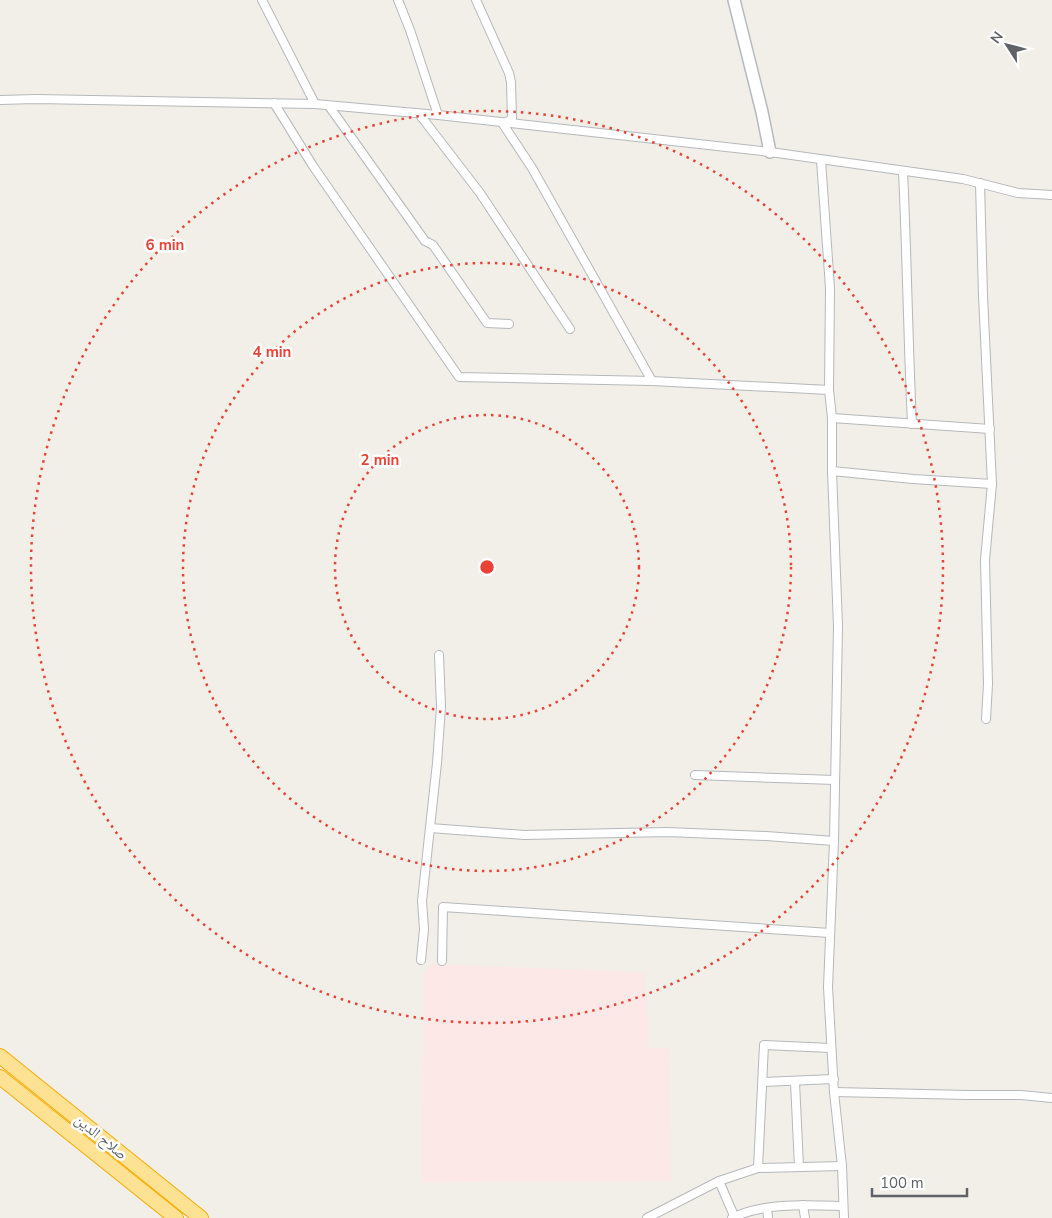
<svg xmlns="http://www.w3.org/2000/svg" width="1052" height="1218" viewBox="0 0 1052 1218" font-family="'Nunito Sans','Noto Naskh Arabic',sans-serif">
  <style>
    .medical { fill: #fce8e6 }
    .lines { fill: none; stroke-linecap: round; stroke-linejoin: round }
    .street-casing { stroke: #b5b8bc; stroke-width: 10 }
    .secondary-casing { stroke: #b6babf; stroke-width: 14 }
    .highway-casing { stroke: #f9ab00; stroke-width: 16 }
    .street { stroke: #fff; stroke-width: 8 }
    .secondary { stroke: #fff; stroke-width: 11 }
    .highway { stroke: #fde293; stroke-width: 14 }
    .ring { fill: none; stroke: #ea4335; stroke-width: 2.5; stroke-dasharray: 2.5 5 }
    .labels { text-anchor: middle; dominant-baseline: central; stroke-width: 5; stroke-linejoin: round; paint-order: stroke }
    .street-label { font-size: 15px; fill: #5f6368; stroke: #fff }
    .centre { fill: #ea4335; stroke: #fff; stroke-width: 2.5 }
    .ring-label { font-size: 15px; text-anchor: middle; font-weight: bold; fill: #ea4335; stroke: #fff; stroke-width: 5; stroke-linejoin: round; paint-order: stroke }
  </style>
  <rect width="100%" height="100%" fill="#f1efe8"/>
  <!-- medical -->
  <polygon class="medical" points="431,964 645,972 649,1049 669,1048 671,1181 422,1182 424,973"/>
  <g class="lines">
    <!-- street casing -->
    <g class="street-casing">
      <g id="street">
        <polyline points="262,0 315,104"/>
        <polyline points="398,0 410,30 438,115"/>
        <polyline points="476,0 509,73 511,82 512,119 503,124 532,168 652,381"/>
        <polyline points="0,100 36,99 315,104 438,115 770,152 963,179 1018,193 1052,195"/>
        <polyline points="274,103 313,166 459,377 652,381 829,390"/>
        <polyline points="329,106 425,241 433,245 487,323 509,324"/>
        <polyline points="420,115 480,193 570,329"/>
        <polyline points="821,160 830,288 829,390 832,418 832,471 838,626 834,841 828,987 834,1092 842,1166 844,1218"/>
        <path d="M 903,171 C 907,256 908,340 912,424"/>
        <polyline points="980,183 983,296 992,484 985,560 988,684 986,719"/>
        <polyline points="832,418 990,429"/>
        <polyline points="832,471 913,479 992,484"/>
        <polyline points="695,775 835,780"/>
        <polyline points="430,828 524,835 667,832 766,836 834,841"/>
        <polyline points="421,960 424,929 422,901 437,763 441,707 439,655"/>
        <polyline points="442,961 443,907 830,933"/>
        <polyline points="763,1082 834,1079"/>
        <polyline points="795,1082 799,1167"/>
        <polyline points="834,1092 969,1095 1021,1095 1052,1098"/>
        <polyline points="758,1168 764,1045 831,1048"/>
        <polyline points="719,1181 735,1218"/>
        <polyline points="803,1205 805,1218"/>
        <polyline points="767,1208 768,1218"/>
        <polyline points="647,1218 719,1181 758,1168 842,1166"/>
        <path d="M 732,1218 C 764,1202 808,1205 843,1206"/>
      </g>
    </g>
    <!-- secondary casing -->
    <g class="secondary-casing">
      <polyline id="secondary" points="734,0 762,112 770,152"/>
    </g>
    <!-- highway casing -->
    <g class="highway-casing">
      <g id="highway">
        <polyline points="0,1056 201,1218"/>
        <polyline points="0,1077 176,1218"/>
      </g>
    </g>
    <!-- street -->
    <use href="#street" class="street"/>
    <!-- secondary -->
    <use href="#secondary" class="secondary"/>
    <!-- highway -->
    <use href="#highway" class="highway"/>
  </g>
  <!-- distance rings -->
  <g class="ring">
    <circle cx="487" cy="567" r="152"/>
    <circle cx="487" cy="567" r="304"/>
    <circle cx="487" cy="567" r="456"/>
  </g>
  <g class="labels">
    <!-- street labels -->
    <g class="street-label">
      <text transform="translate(101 1137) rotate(39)">صلاح الدين</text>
    </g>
  </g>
  <circle cx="487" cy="567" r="8" class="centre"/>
  <g class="ring-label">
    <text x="165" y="250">6 min</text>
    <text x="272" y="357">4 min</text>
    <text x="380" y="465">2 min</text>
  </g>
  <!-- north arrow -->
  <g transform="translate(1007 45) rotate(306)" stroke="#ffffff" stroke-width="4" paint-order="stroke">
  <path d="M0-4L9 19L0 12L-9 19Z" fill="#5f6368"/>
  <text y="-8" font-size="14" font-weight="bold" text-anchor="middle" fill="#5f6368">N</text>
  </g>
  <!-- scale -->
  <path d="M872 1188v8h95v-8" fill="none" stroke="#5f6368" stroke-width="2.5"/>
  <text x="880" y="1188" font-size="15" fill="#5f6368" stroke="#ffffff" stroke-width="4" paint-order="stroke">100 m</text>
</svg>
